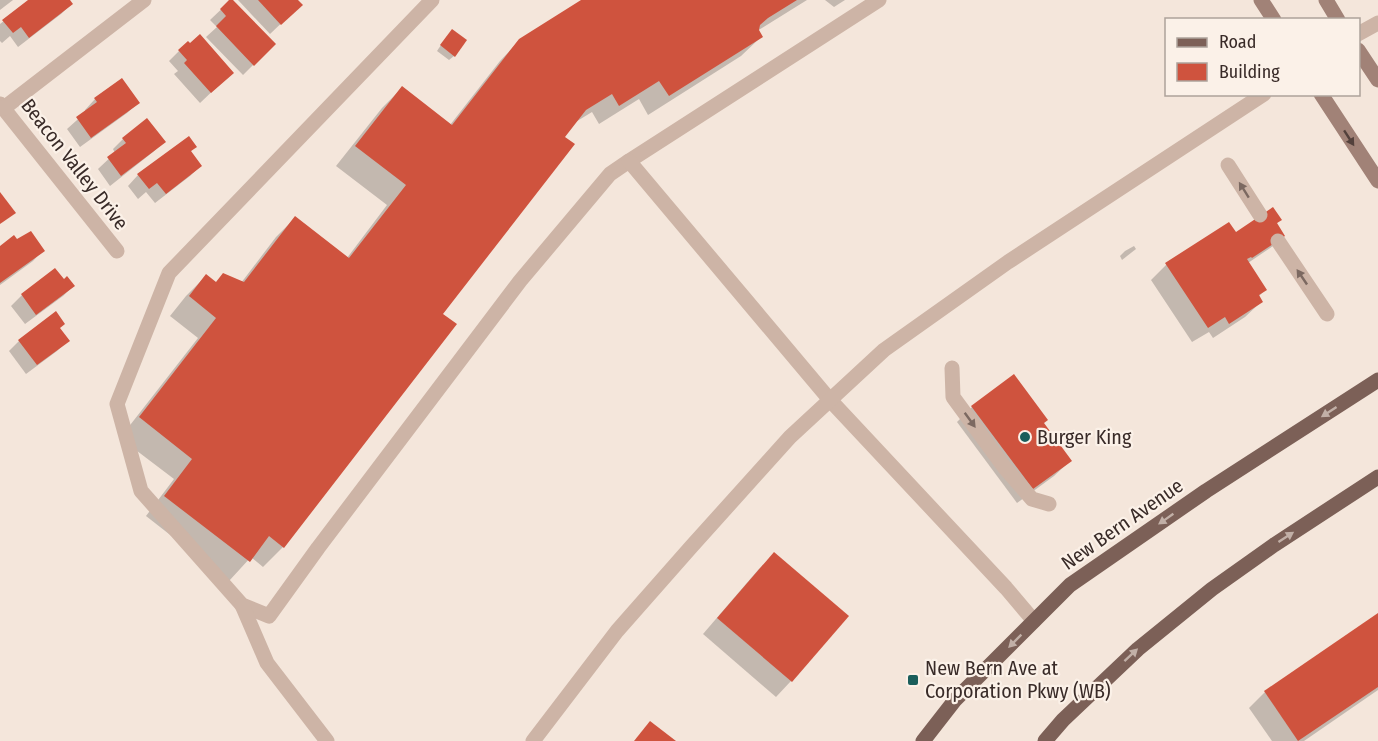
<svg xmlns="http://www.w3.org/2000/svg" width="1378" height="741" viewBox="0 0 1378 741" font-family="'Fira Sans Condensed',sans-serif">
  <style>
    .shadow { fill: #0003 }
    .building { fill: #cf533e }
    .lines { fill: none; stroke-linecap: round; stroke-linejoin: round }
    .lane { stroke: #cdb4a6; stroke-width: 15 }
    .street { stroke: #cdb4a6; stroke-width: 15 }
    .secondary { stroke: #a18277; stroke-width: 15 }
    .primary { stroke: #7c6057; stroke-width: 15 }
    .oneway { fill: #53413c }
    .oneway2 { fill: #7c6961 }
    .oneway3 { fill: #c2b0a7 }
    .poi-dot { fill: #1a5e5b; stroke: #fbf1e8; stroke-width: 2 }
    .labels { text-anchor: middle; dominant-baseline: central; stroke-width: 4.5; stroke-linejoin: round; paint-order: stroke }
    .street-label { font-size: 20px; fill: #392b28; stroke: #fbf1e8 }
    .poi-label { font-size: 20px; fill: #392b28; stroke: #fbf1e8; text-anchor: start }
  </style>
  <rect width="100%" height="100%" fill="#f4e6db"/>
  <!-- shadow -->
  <g class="shadow">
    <polygon points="0,0 13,0 0,10"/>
    <polygon points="31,0 68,0 71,4 61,14 18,47 10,36 2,43 0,41 0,24"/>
    <polygon points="231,0 274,44 243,75 206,37 217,27 210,20"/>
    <polygon points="238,0 296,0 290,15 270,34"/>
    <polygon points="584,0 807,0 757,31 761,37 741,56 648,115 639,99 599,124 592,112 574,123 441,314 283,547 263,567 251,557 229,581 146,516 174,479 120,438 198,338 170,316 186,296 206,276 215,283 241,283 276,237 295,218 347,258 387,205 336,166 382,108 402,88 450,125 500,61 520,40"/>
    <polygon points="825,0 845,0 834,7"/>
    <polygon points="447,36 454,56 449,60 437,51"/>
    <polygon points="179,51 221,83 200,103 174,74 178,71 169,61"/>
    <polygon points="121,80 138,103 127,113 80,147 67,129 86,112 85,110 95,99"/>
    <polygon points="123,139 164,141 153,152 110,186 98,169 115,153 113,149"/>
    <polygon points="195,147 190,152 200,166 190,176 155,203 146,192 138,199 128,186 138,175"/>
    <polygon points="1280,220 1276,224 1273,246 1248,263 1265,290 1258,297 1261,302 1245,317 1213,338 1209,332 1192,342 1151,280 1166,265 1235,234"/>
    <polygon points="1134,246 1136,249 1122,260 1120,256 1125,251"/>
    <polygon points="0,247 43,250 33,261 0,285"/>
    <polygon points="55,270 64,281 73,286 63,296 25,324 11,306 22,295"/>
    <polygon points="68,340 57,351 26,374 9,351 19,341"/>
    <polygon points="972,407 1070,461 1054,476 1017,503 957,422"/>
    <polygon points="774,554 846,617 791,681 776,697 703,634 758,570"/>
    <polygon points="1378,615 1378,690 1304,741 1272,741 1249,708 1265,692"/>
  </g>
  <!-- building -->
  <g class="building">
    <polygon points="28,0 70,0 73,4 29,38 21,27 13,33 2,20"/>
    <polygon points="229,0 233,0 276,44 254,66 216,26 226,16 220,9"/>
    <polygon points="258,0 298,0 303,5 281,25"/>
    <polygon points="581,0 797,0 768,18 760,25 759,30 763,37 669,96 659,81 619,106 612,94 586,110 565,137 575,144 443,314 457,324 284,548 269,536 250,562 164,496 192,459 139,417 216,318 189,296 206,274 216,282 223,273 244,282 295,216 349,258 406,185 355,146 402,86 452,125 519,39"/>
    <polygon points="452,29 467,40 455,57 440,45"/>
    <polygon points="200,34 234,73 211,93 184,63 187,60 178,50 188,41 190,43"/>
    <polygon points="122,78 140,103 91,138 76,117 97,102 94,98"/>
    <polygon points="147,118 166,142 121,176 107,157 126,143 122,138"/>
    <polygon points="189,136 197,147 191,151 202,166 166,194 157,183 149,189 137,174"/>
    <polygon points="0,192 16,213 0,224"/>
    <polygon points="1273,207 1282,220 1277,223 1285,236 1252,258 1251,257 1247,259 1267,290 1259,295 1263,302 1229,324 1225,317 1208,328 1165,263 1229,222 1236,232"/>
    <polygon points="31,231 45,251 0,283 0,246 14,235 17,239"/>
    <polygon points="55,268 64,279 67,276 75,286 36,315 21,294"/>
    <polygon points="56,311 65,324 60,328 70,341 37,365 18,340"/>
    <polygon points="1014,374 1048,420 1044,423 1072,461 1033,489 971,406"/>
    <polygon points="774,552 849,616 792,682 717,618"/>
    <polygon points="1378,613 1378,687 1298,741 1264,691"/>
    <polygon points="650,721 676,741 634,741"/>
  </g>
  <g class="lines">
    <!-- lane -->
    <g class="lane">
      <polyline points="432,0 169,273 117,404 141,491 242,605 269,616 318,548 520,281 610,174 629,161 879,0"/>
      <polyline points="1358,34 1378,23"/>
      <polyline points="629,161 830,400 1006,588 1034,621"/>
      <polyline points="1228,165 1260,215"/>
      <polyline points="1278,241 1327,314"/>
      <polyline points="952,368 953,397 1005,468 1032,499 1049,504"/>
      <polyline points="242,605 267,663 327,741"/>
      <polyline points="533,741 617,631 691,547 790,437 884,350 1008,262 1264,94"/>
    </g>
    <!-- street -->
    <g class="street">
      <polyline points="0,104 117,251"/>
      <polyline points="4,108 144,0"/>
    </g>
    <!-- secondary -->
    <g class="secondary">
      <polyline points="1261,0 1274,20"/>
      <polyline points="1326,0 1338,20"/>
      <polyline points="1358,50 1378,80"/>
      <polyline points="1321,94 1378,181"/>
    </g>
    <!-- primary -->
    <g class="primary">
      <polyline points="923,741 955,700 1070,585 1206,491 1378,380"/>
      <polyline points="1045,741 1063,720 1138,649 1212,589 1274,545 1378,477"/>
    </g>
  </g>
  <!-- one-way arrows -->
  <defs><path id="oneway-solid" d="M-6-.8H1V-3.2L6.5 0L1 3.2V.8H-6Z" transform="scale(1.5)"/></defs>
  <use class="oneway" href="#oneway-solid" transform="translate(1349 138) rotate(57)"/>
  <g class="oneway2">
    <use href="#oneway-solid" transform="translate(1244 190) rotate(-122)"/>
    <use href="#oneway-solid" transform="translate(1302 277) rotate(-124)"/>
    <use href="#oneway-solid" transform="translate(970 420) rotate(54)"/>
  </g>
  <g class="oneway3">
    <use href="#oneway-solid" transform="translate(1329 412) rotate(147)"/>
    <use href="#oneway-solid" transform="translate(1166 519) rotate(145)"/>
    <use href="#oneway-solid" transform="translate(1286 537) rotate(-33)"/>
    <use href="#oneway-solid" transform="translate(1015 641) rotate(135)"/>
    <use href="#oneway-solid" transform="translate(1131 655) rotate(-43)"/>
  </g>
  <!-- markers -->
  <g class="poi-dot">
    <circle cx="1025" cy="437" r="6"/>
    <rect x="907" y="674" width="12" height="12" rx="3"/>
  </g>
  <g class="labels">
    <!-- street labels -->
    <g class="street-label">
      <text transform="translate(75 164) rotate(52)">Beacon Valley Drive</text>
      <text transform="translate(1122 524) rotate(-35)">New Bern Avenue</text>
    </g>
    <!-- poi labels -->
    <g class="poi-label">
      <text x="1037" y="437">Burger King</text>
      <text x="925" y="668">New Bern Ave at<tspan x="925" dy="23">Corporation Pkwy (WB)</tspan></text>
    </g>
  </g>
  <!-- legend -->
  <rect x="1165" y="18" width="195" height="78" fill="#fbf1e8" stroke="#ada29b" stroke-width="1.5"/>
  <rect x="1177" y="38" width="30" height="9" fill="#7c6057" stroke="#ada29b" stroke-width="1.5"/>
  <text x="1219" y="48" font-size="18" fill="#392b28">Road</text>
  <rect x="1177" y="63" width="30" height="18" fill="#cf533e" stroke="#ada29b" stroke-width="1.5"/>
  <text x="1219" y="78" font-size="18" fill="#392b28">Building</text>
</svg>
